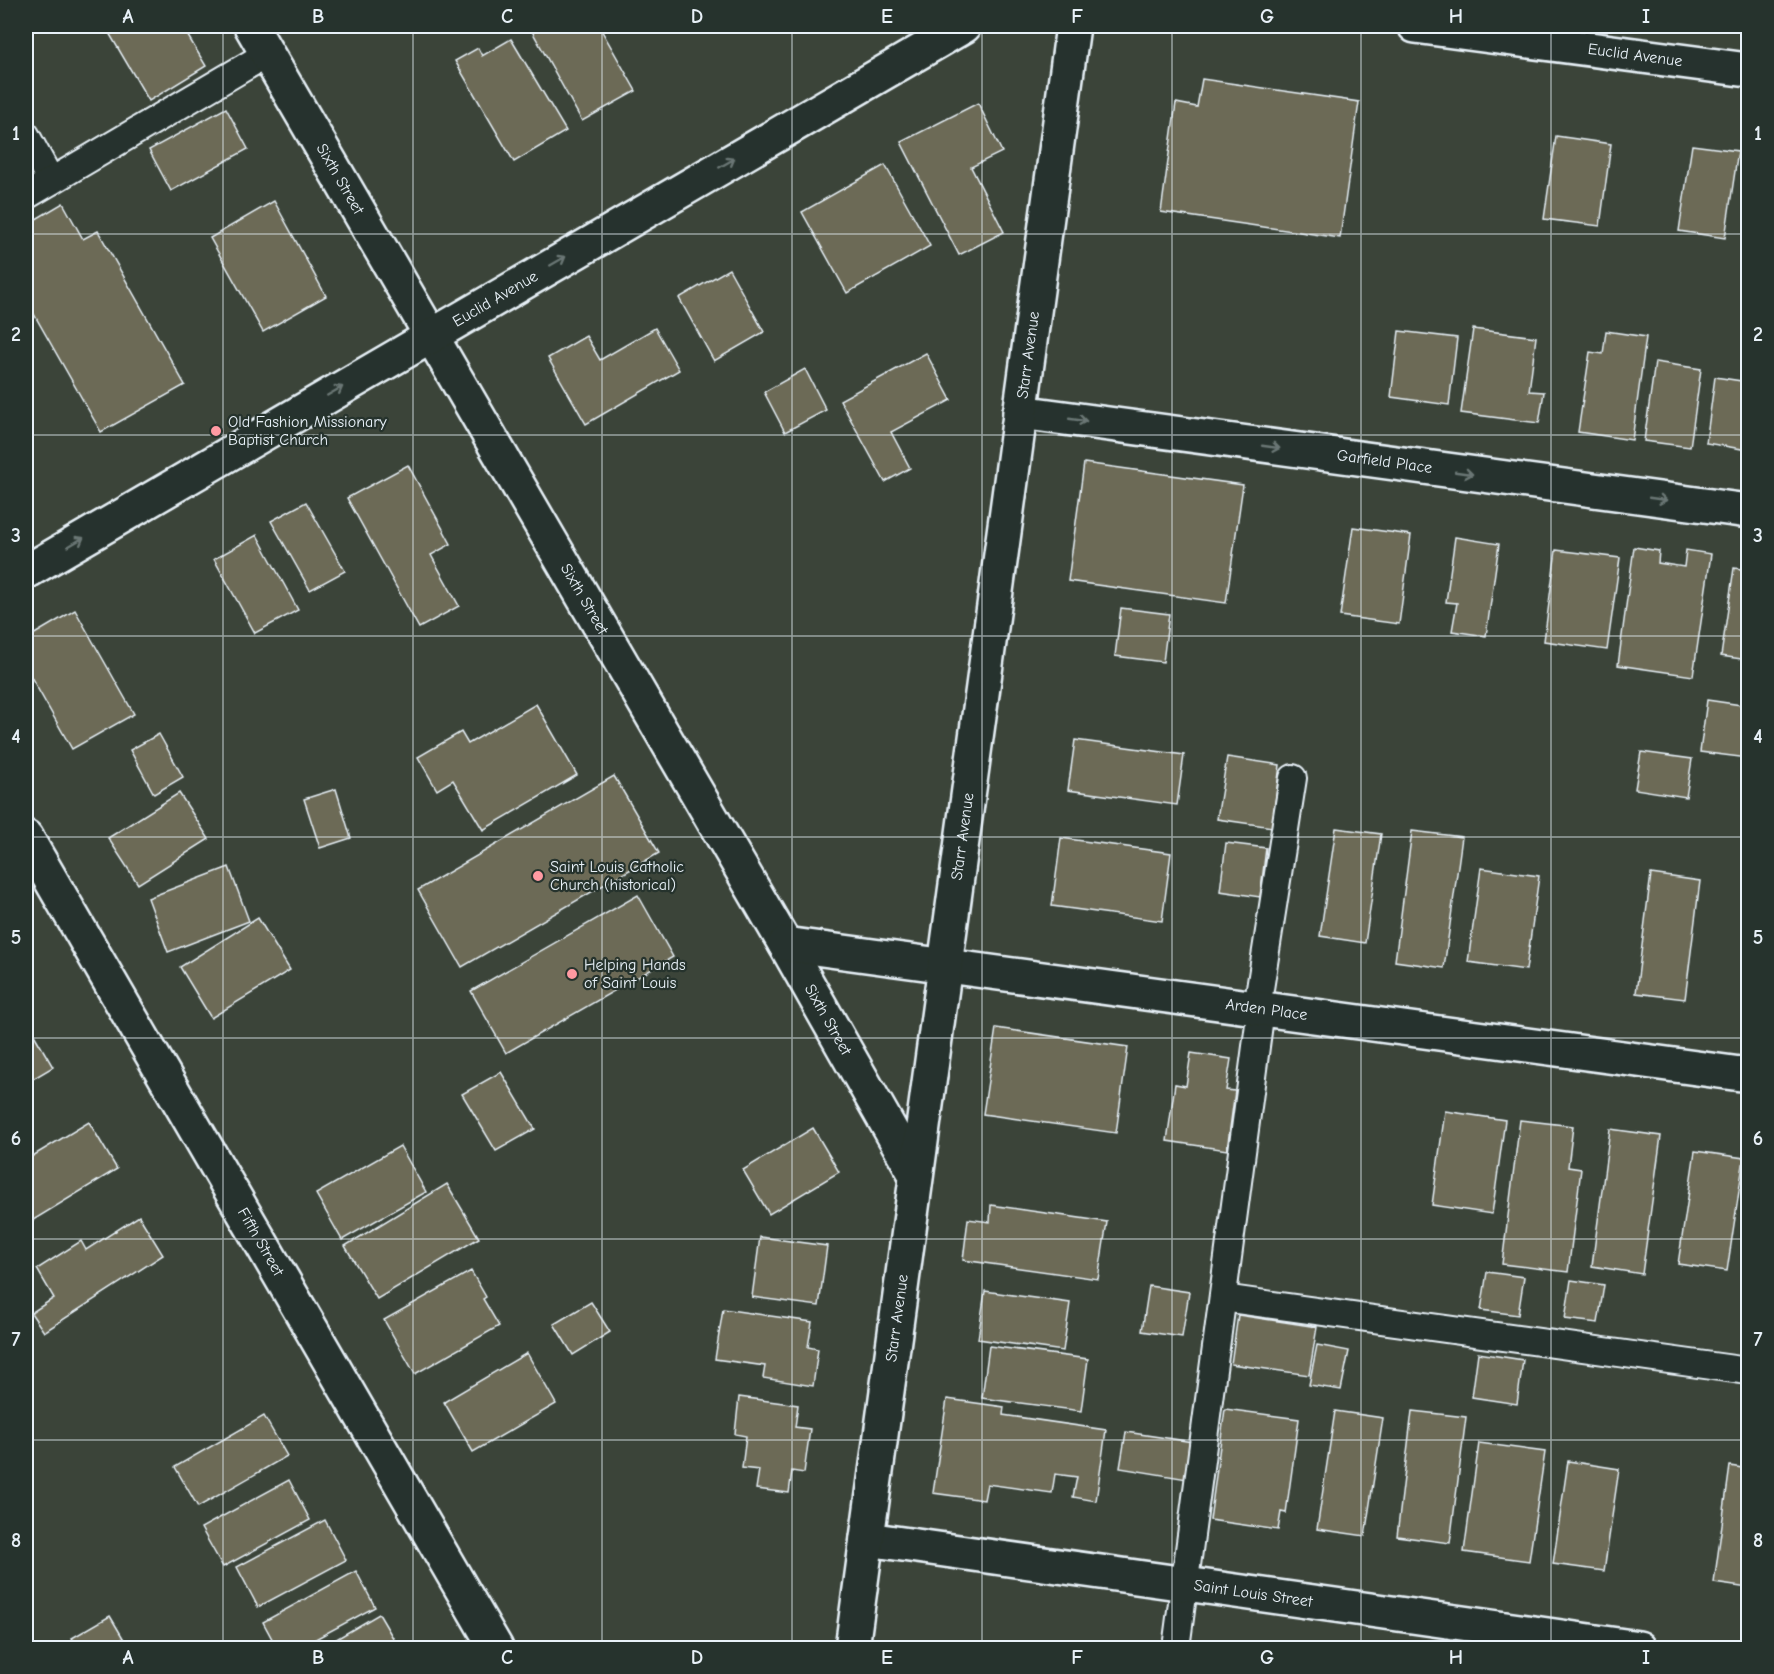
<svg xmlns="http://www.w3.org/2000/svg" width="1774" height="1674" viewBox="0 0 1774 1674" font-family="'Comic Neue',sans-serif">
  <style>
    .building { fill: #6c6a56; stroke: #e8f1f8; stroke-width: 1.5 }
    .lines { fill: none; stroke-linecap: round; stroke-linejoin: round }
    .service-casing { stroke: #e8f1f8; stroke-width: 30 }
    .minor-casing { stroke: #e8f1f8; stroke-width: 38 }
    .secondary-casing { stroke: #e8f1f8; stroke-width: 38 }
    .service { stroke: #26332d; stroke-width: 26 }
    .minor { stroke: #26332d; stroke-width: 33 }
    .secondary { stroke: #26332d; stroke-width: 33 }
    .oneway { stroke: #6a7674 }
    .grid { fill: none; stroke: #e8f1f8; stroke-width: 1.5; stroke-opacity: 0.55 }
    .poi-dot { fill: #ff9aa2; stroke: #26332d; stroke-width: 2 }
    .labels { text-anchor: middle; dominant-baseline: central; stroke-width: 4.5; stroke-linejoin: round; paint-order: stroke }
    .street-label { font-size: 16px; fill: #e8f1f8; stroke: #26332d }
    .poi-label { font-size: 16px; fill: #e8f1f8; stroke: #26332d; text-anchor: start }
    .neatline { fill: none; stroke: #e8f1f8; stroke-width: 2 }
    .grid-label { font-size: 20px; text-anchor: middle; font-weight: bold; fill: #e8f1f8 }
  </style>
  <rect width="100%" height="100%" fill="#3b4439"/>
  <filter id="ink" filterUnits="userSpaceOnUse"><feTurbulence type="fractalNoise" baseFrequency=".0167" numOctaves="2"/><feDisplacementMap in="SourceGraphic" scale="12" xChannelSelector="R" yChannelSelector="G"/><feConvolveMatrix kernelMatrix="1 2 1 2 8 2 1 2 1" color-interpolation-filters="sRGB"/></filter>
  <g filter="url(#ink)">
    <!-- building -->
    <g class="building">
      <polygon points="105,26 182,26 206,66 149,101"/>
      <polygon points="542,26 599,26 636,91 582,121 532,31"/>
      <polygon points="511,39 566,131 514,162 455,61 478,48 482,56"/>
      <polygon points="1202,79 1359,102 1340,238 1161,212 1176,103 1197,107"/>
      <polygon points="978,103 1002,152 971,167 1004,232 959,255 901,142"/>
      <polygon points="226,108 248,149 171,191 149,150"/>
      <polygon points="1556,136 1611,144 1600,226 1544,219"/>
      <polygon points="1692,145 1738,151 1725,238 1679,231"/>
      <polygon points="885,165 930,246 847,293 802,212"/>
      <polygon points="274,201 326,296 263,332 210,238"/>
      <polygon points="63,203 83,239 98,231 185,385 101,432 26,300 26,225"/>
      <polygon points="729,269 764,332 714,361 679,298"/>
      <polygon points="655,328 679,370 586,424 548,358 586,336 600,360"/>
      <polygon points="1473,329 1536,337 1529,391 1544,392 1539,423 1461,413"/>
      <polygon points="1399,331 1457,338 1449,405 1391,397"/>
      <polygon points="1606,331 1646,337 1632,440 1578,432 1590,352 1603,354"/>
      <polygon points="926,353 951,400 891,432 910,468 885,482 840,400"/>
      <polygon points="1655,362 1701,369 1690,447 1644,441"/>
      <polygon points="805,369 826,410 785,432 764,392"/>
      <polygon points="1715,377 1748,382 1748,450 1706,443"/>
      <polygon points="1084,463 1243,485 1226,603 1068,581"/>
      <polygon points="408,465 451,544 431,555 459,606 419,628 347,498"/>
      <polygon points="306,502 345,571 310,590 271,521"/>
      <polygon points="1353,527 1411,535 1399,624 1340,616"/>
      <polygon points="257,535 298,610 255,633 214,559"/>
      <polygon points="1455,537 1499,544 1486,636 1452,631 1457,603 1446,602"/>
      <polygon points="1634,547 1659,551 1658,563 1684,567 1686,550 1711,554 1693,676 1618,665"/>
      <polygon points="1556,550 1620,558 1607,650 1544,641"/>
      <polygon points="1734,568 1748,570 1748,660 1721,656"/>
      <polygon points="1121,608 1169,614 1163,662 1115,656"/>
      <polygon points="75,610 134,714 72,749 26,668 26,639"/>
      <polygon points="1707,700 1748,706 1748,758 1700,752"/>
      <polygon points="536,704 577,775 483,830 453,780 437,790 418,757 461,732 468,744"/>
      <polygon points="159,734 183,777 154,794 130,750"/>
      <polygon points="1075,740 1184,755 1177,805 1068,790"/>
      <polygon points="1641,752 1692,759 1686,797 1635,789"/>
      <polygon points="1227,757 1280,765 1272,827 1217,819"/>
      <polygon points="614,776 659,853 462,967 418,890"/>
      <polygon points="336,789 351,838 320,848 304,799"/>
      <polygon points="179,793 209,839 138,884 108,838"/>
      <polygon points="1336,828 1381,834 1365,943 1320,936"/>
      <polygon points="1412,831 1462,837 1444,968 1395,961"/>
      <polygon points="1061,838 1171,853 1162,921 1052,906"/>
      <polygon points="1226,843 1266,848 1260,897 1220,891"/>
      <polygon points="229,867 249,921 168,952 148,898"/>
      <polygon points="1481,868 1539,876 1526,970 1468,962"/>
      <polygon points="1651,874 1700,881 1685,999 1636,993"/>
      <polygon points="638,895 673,957 506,1053 471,991"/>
      <polygon points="258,918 290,970 211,1018 180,967"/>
      <polygon points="26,1021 53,1067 26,1083"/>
      <polygon points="996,1028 1128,1047 1116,1133 983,1114"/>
      <polygon points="1191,1053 1231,1059 1226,1090 1235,1091 1227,1150 1167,1141 1175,1084 1186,1086"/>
      <polygon points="501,1072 535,1129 496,1151 462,1094"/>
      <polygon points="1445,1111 1505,1120 1492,1214 1432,1205"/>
      <polygon points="1520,1120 1573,1126 1568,1167 1581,1169 1568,1272 1502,1264"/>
      <polygon points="89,1122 117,1169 30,1222 26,1214 26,1160"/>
      <polygon points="813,1128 839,1172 769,1214 743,1170"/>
      <polygon points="1610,1129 1661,1136 1642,1274 1592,1266"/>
      <polygon points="400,1146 426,1192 342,1240 316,1194"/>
      <polygon points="1695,1151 1744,1158 1727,1271 1678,1264"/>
      <polygon points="447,1184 479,1238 377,1299 345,1246"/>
      <polygon points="991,1205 1107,1222 1098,1279 963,1260 968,1219 990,1222"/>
      <polygon points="139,1216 163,1255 44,1332 31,1313 54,1298 37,1269 81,1241 86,1250"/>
      <polygon points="760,1237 827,1246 819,1306 752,1297"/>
      <polygon points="471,1271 486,1297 483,1299 499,1326 415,1374 384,1320"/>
      <polygon points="1487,1272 1524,1277 1518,1315 1481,1310"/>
      <polygon points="1571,1280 1604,1285 1598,1323 1565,1319"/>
      <polygon points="1149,1286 1189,1292 1182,1337 1142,1331"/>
      <polygon points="985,1291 1070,1303 1063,1351 978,1339"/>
      <polygon points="591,1302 610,1332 573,1355 554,1324"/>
      <polygon points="723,1309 812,1322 808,1347 818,1349 813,1386 763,1378 765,1366 715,1359"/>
      <polygon points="1238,1315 1317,1327 1309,1375 1231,1364"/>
      <polygon points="1317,1345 1349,1351 1341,1390 1309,1385"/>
      <polygon points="989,1346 1088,1359 1081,1411 982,1398"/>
      <polygon points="527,1353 556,1404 473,1452 444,1402"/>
      <polygon points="1478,1353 1523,1360 1517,1404 1472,1397"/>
      <polygon points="739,1397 798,1405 795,1427 810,1429 804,1473 792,1471 789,1493 756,1489 759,1470 742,1468 746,1436 735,1434"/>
      <polygon points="947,1399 1004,1407 1003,1415 1106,1430 1096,1501 1073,1497 1077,1477 1055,1474 1052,1493 987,1484 984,1500 933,1493"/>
      <polygon points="1225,1409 1299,1419 1286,1513 1281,1512 1278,1530 1210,1520"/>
      <polygon points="1335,1411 1383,1418 1365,1536 1317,1529"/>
      <polygon points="1412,1411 1466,1417 1450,1543 1397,1536"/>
      <polygon points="264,1416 287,1456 198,1507 175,1467"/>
      <polygon points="1126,1432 1193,1442 1187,1479 1120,1468"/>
      <polygon points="1479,1443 1545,1452 1529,1561 1464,1552"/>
      <polygon points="1568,1461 1619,1469 1604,1571 1553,1564"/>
      <polygon points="1730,1466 1748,1469 1748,1588 1714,1583"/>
      <polygon points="289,1480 310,1520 223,1567 201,1528"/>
      <polygon points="325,1520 346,1560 258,1607 237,1567"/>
      <polygon points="356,1571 375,1607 299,1648 277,1648 263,1622"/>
      <polygon points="379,1614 399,1648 321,1648"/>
      <polygon points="110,1616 129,1648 78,1648 72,1638"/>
    </g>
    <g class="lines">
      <!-- service casing -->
      <g class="service-casing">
        <g id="service">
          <polyline points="26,135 51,181"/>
          <polyline points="26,196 267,54"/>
          <polyline points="1257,1008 1293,778"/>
          <polyline points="1223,1298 1748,1371"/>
          <polyline points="1176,1648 1261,1009"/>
        </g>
      </g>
      <!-- minor casing -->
      <g class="minor-casing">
        <g id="minor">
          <path id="s1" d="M 251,26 L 785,944 L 916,1175"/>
          <path id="s2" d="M 1415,26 L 1748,70"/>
          <path id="s3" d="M 1020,412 L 1748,511"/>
          <path id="s4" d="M 26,572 L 964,26"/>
          <path id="s5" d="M 26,837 L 496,1648"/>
          <path id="s6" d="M 785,944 L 1748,1075"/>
          <path id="s7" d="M 867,1539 L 1639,1648"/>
        </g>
      </g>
      <!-- secondary casing -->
      <g class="secondary-casing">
        <g id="secondary">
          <path id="s8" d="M 852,1648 L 1073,26"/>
        </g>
      </g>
      <!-- service -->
      <use href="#service" class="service"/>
      <!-- minor -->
      <use href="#minor" class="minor"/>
      <!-- secondary -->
      <use href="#secondary" class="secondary"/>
    </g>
    <!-- one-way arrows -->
    <defs><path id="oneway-shaft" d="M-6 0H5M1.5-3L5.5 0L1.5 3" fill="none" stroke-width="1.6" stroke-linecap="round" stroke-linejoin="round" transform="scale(1.5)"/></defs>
    <g class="oneway">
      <use href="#oneway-shaft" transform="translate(727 163) rotate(-30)"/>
      <use href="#oneway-shaft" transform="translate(558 261) rotate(-30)"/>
      <use href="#oneway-shaft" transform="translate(335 391) rotate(-30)"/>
      <use href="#oneway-shaft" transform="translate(1078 420) rotate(8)"/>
      <use href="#oneway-shaft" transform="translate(1271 447) rotate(8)"/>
      <use href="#oneway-shaft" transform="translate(1464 473) rotate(8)"/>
      <use href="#oneway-shaft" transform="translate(1658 499) rotate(8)"/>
      <use href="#oneway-shaft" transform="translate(76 542) rotate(-30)"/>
    </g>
  </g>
  <!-- grid -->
  <path class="grid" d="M 223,26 L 223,1648M 413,26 L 413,1648M 602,26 L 602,1648M 792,26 L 792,1648M 982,26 L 982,1648M 1172,26 L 1172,1648M 1361,26 L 1361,1648M 1551,26 L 1551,1648M 26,234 L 1748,234M 26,435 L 1748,435M 26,636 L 1748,636M 26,837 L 1748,837M 26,1038 L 1748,1038M 26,1239 L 1748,1239M 26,1440 L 1748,1440"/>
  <!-- markers -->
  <g class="poi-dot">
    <circle cx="216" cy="431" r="6"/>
    <circle cx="538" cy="876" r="6"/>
    <circle cx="572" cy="974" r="6"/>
  </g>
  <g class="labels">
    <!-- street labels -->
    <g class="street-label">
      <text stroke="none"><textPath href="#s2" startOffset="222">Euclid Avenue</textPath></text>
      <text stroke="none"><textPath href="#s1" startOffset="177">Sixth Street</textPath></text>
      <text stroke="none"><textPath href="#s4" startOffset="543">Euclid Avenue</textPath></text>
      <text stroke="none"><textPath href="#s8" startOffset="1305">Starr Avenue</textPath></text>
      <text stroke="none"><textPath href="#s3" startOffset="368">Garfield Place</textPath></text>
      <text stroke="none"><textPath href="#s1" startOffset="663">Sixth Street</textPath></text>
      <text stroke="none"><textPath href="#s8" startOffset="819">Starr Avenue</textPath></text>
      <text stroke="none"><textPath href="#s6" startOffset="486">Arden Place</textPath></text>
      <text stroke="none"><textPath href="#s1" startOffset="1149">Sixth Street</textPath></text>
      <text stroke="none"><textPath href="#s5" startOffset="468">Fifth Street</textPath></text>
      <text stroke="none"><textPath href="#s8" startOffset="333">Starr Avenue</textPath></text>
      <text stroke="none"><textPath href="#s7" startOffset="390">Saint Louis Street</textPath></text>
    </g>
    <!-- poi labels -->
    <g class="poi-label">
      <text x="228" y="422">Old Fashion Missionary<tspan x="228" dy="18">Baptist Church</tspan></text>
      <text x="550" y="867">Saint Louis Catholic<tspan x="550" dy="18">Church (historical)</tspan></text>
      <text x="584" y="965">Helping Hands<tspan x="584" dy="18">of Saint Louis</tspan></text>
    </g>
  </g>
  <!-- margin -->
  <rect width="1774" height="1674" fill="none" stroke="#26332d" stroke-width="66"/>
  <rect x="33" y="33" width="1708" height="1608" class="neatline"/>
  <g class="grid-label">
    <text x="128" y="23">A</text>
    <text x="318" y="23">B</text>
    <text x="507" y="23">C</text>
    <text x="697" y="23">D</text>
    <text x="887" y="23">E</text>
    <text x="1077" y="23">F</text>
    <text x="1267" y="23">G</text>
    <text x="1456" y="23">H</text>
    <text x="1646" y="23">I</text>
    <text x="16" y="140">1</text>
    <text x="1758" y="140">1</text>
    <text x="16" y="341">2</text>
    <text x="1758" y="341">2</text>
    <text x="16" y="542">3</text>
    <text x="1758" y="542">3</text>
    <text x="16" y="743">4</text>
    <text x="1758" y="743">4</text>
    <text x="16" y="944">5</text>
    <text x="1758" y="944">5</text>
    <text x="16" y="1145">6</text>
    <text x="1758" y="1145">6</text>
    <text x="16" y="1346">7</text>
    <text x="1758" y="1346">7</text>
    <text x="16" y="1547">8</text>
    <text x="1758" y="1547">8</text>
    <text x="128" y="1664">A</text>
    <text x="318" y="1664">B</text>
    <text x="507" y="1664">C</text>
    <text x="697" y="1664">D</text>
    <text x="887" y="1664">E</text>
    <text x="1077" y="1664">F</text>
    <text x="1267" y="1664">G</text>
    <text x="1456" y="1664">H</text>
    <text x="1646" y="1664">I</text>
  </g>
</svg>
